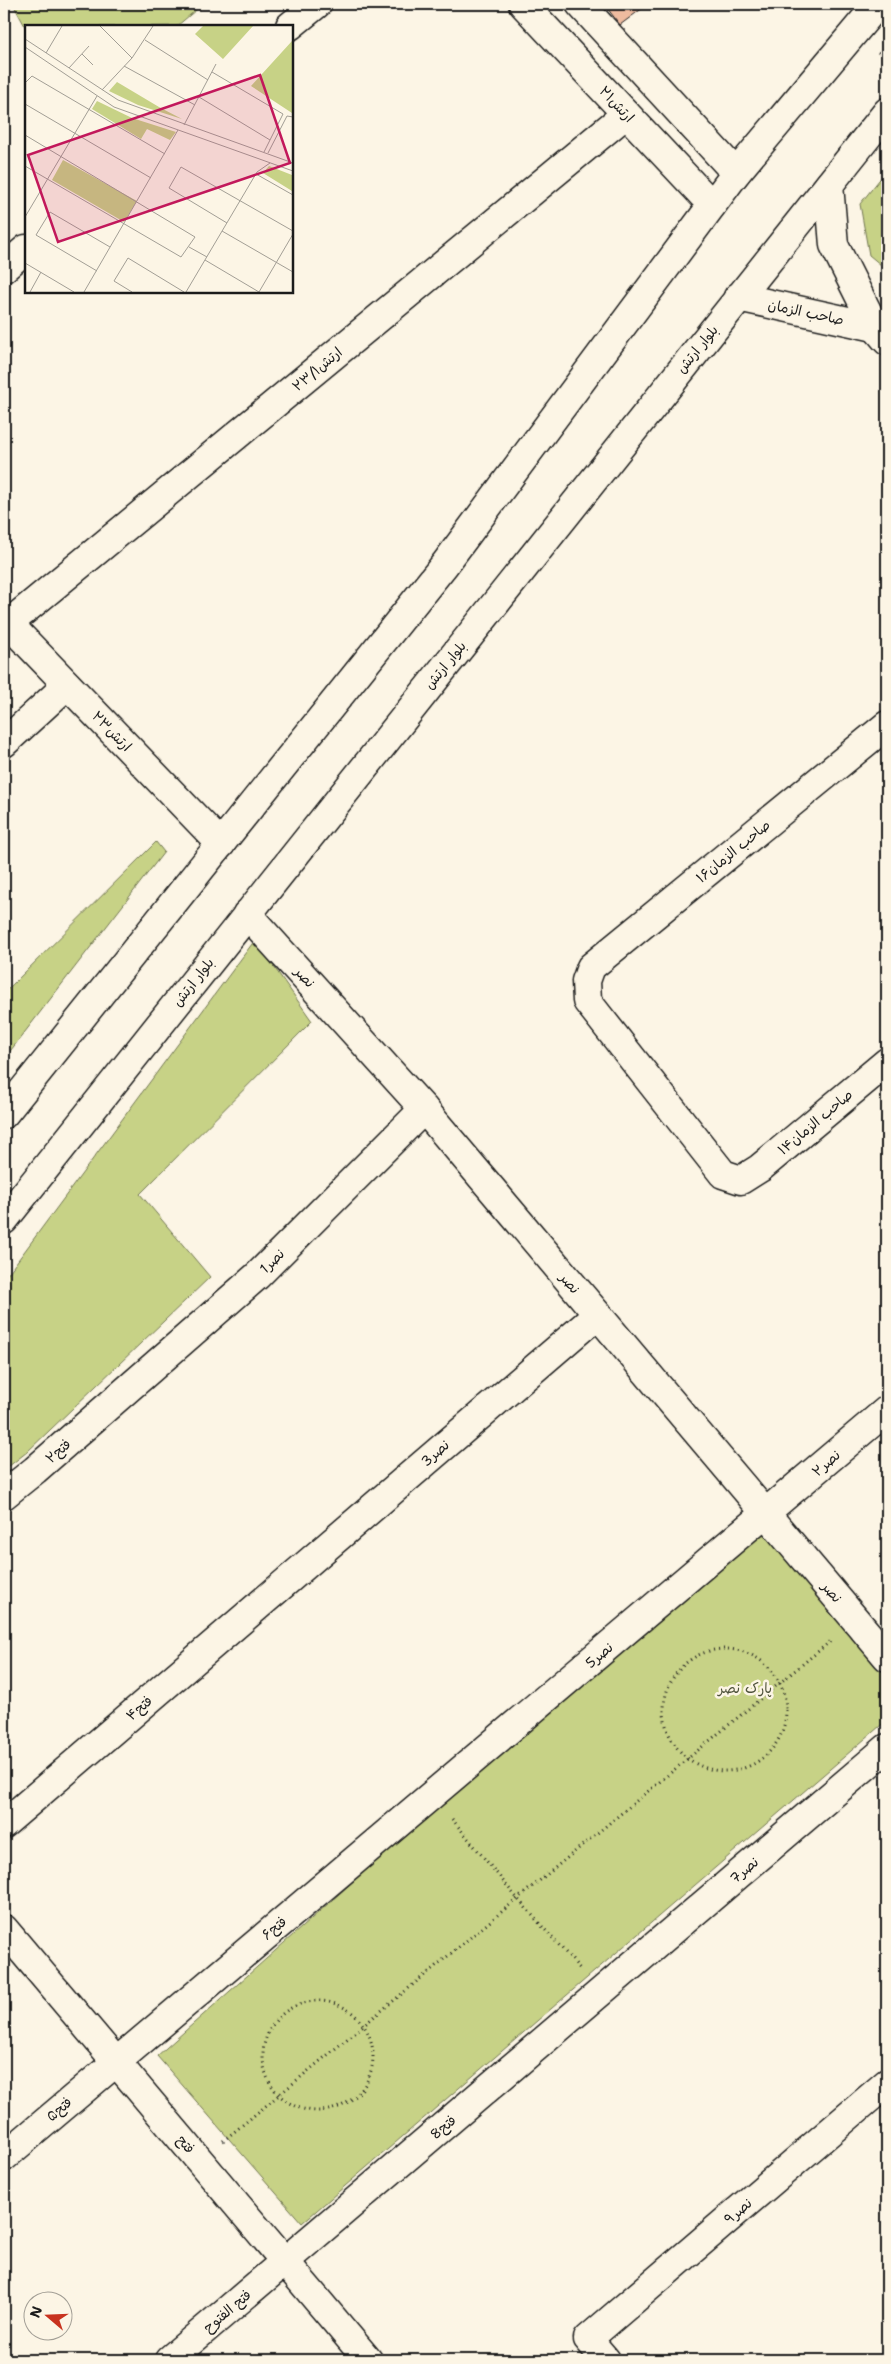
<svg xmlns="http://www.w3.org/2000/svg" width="891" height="2364" viewBox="0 0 891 2364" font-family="'Shantell Sans','Playpen Sans Arabic',sans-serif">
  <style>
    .green { fill: #c7d286; stroke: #727751 }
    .building { fill: #eebb9f; stroke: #1c1c1c }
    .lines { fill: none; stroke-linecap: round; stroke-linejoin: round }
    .street-casing { stroke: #1c1c1c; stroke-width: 31 }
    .secondary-casing { stroke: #1c1c1c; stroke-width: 31 }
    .path { stroke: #1c1c1c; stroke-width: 3; stroke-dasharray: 1 4; stroke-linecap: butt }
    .street { stroke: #fcf5e5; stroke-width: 28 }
    .secondary { stroke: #fcf5e5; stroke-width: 28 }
    .labels { text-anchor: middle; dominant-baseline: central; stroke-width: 5; stroke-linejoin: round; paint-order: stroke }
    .street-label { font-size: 14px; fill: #1c1c1c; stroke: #fcf5e5 }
    .park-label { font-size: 14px; fill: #4f533c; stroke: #fcf5e5 }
    .inset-road { fill: none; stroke: #a29e95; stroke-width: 1 }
    .view { fill: #c2185b; fill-opacity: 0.15; stroke: #c2185b; stroke-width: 2.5 }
    .inset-edge { fill: none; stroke: #1c1c1c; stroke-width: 2.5 }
  </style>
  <rect width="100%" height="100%" fill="#fcf5e5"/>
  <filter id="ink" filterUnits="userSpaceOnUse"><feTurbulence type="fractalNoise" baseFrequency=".02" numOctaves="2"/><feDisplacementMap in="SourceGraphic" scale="10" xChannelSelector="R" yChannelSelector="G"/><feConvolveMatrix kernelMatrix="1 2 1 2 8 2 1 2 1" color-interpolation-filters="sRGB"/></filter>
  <g filter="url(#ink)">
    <!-- green -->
    <g class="green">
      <polygon points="13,4 203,4 177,26 26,28"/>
      <polygon points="887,170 887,270 869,255 860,204"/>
      <polygon points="156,842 164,852 4,1059 4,993"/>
      <polygon points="255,940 312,1021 140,1194 210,1277 27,1452 4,1470 4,1279"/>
      <polygon points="765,1515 887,1660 887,1720 302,2223 157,2056"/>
    </g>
    <!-- building -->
    <polygon class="building" points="604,4 648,4 620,25"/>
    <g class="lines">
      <!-- street casing -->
      <g class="street-casing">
        <g id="street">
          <polyline points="523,4 712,205"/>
          <polyline points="580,4 736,173"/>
          <polyline points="290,26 317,4"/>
          <polyline points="4,268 26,249"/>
          <polyline points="4,619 221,844"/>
          <polyline points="8,624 626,114"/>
          <polyline points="887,725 591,967 586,981 587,1001 723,1174 741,1180 760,1168 887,1062"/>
          <polyline points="4,743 67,685"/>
          <polyline points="247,914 424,1109 887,1657"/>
          <polyline points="4,1495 35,1470 257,1276 424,1109"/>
          <polyline points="4,1824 597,1315"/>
          <polyline points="4,1929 368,2360"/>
          <polyline points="4,2157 887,1410"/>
          <polyline points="169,2360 887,1748"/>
          <polyline points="606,2360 588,2339 887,2083"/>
        </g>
      </g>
      <!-- secondary casing -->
      <g class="secondary-casing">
        <g id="secondary">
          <polyline points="829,185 834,245 875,327 887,341"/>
          <polyline points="738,297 875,327"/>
          <polyline points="4,1114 445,564 736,173 878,4"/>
          <polyline points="4,1220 887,112"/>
        </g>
      </g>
      <!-- path -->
      <g class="path">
        <polyline points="878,52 887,59"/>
        <circle cx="725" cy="1710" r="61"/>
        <polyline points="452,1819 517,1898 581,1970"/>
        <circle cx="318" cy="2056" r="55"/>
        <polyline points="223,2141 832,1640"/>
      </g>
      <!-- street -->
      <use href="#street" class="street"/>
      <!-- secondary -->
      <use href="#secondary" class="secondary"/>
    </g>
  </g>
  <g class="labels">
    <!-- street labels -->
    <g class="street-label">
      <text transform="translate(617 104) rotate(47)">ارتش۲۱</text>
      <text transform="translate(806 312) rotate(12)">صاحب الزمان</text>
      <text transform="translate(697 349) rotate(-51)">بلوار ارتش</text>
      <text transform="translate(317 369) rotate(-40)">۲۳/۱ارتش</text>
      <text transform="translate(445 665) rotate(-51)">بلوار ارتش</text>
      <text transform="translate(112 731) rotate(46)">ارتش۲۳</text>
      <text transform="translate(733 851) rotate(-39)">صاحب الزمان۱۶</text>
      <text transform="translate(305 977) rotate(48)">نصر</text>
      <text transform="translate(193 982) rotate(-52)">بلوار ارتش</text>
      <text transform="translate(815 1122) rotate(-40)">صاحب الزمان۱۴</text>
      <text transform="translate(272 1261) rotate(-45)">1نصر</text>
      <text transform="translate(570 1283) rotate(50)">نصر</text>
      <text transform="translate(58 1451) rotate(-41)">۲فتح</text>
      <text transform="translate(435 1453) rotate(-41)">3نصر</text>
      <text transform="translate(826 1463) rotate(-41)">نصر۲</text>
      <text transform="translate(832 1592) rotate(49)">نصر</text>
      <text transform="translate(599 1655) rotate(-40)">5نصر</text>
      <text transform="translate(139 1708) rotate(-41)">فتح۴</text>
      <text transform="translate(744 1870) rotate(-40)">7نصر</text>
      <text transform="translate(274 1928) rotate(-40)">۶فتح</text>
      <text transform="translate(59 2109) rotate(-41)">۵فتح</text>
      <text transform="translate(443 2127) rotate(-40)">8فتح</text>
      <text transform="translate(186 2144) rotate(50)">فتح</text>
      <text transform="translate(738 2211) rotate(-41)">۹نصر</text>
      <text transform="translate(227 2311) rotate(-40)">فتح الفتوح</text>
    </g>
    <!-- park labels -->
    <g class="park-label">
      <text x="745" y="1688">پارک نصر</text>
    </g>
  </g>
  <!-- overview -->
  <g transform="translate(25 25)">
    <rect width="268" height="268" fill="#fcf5e5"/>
    <path d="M 178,1 L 228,1 L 198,34 L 170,9 ZM 267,16 L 267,88 L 226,61 ZM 92,57 L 134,82 L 157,94 L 113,80 L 84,66 ZM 72,76 L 107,93 L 151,107 L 145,115 L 122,104 L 116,114 L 67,84 ZM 38,135 L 112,176 L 99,197 L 27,155 ZM 244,141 L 267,150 L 267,166 L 238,148 Z" fill="#c7d286"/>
    <path class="inset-road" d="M 75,1 L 107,33M 0,14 L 93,75 L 268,138M 120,15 L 183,55M 0,22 L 89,82 L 268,146M 21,28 L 37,1M 57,29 L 68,40M 99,41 L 170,80M 44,43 L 64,21M 187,47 L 258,89 L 239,127M 0,58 L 7,51 L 140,129M 77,65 L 107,33 L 128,1M 174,72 L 245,115M 0,79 L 126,153M 159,100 L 191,39M 0,110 L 170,212 L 156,232 L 0,141M 243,128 L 262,91 L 268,92M 231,149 L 268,170M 0,192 L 72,71M 202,198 L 144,163 L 156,142 L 268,206M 197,206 L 268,247M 164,222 L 182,232M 180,235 L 234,267M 0,238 L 49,267M 72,246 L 11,210 L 25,187 L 85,222M 5,267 L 16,247M 59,267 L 153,105M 107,267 L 89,256 L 103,233 L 159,267M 161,267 L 232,147 L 245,138M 234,267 L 268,209"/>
    <path class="view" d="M 235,50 L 265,138 L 33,217 L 3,130 Z"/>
    <rect width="268" height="268" class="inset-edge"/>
  </g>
  <!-- margin -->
  <rect width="891" height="2364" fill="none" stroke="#fcf5e5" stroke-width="20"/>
  <rect x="10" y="10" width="871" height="2344" fill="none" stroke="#1c1c1c" stroke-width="2" filter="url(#ink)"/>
  <!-- north arrow -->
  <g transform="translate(48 2316) rotate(289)"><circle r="24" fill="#fcf5e5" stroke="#a29e95"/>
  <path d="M0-4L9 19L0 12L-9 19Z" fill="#c8321e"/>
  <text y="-8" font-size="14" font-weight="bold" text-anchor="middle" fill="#1c1c1c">N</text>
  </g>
</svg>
